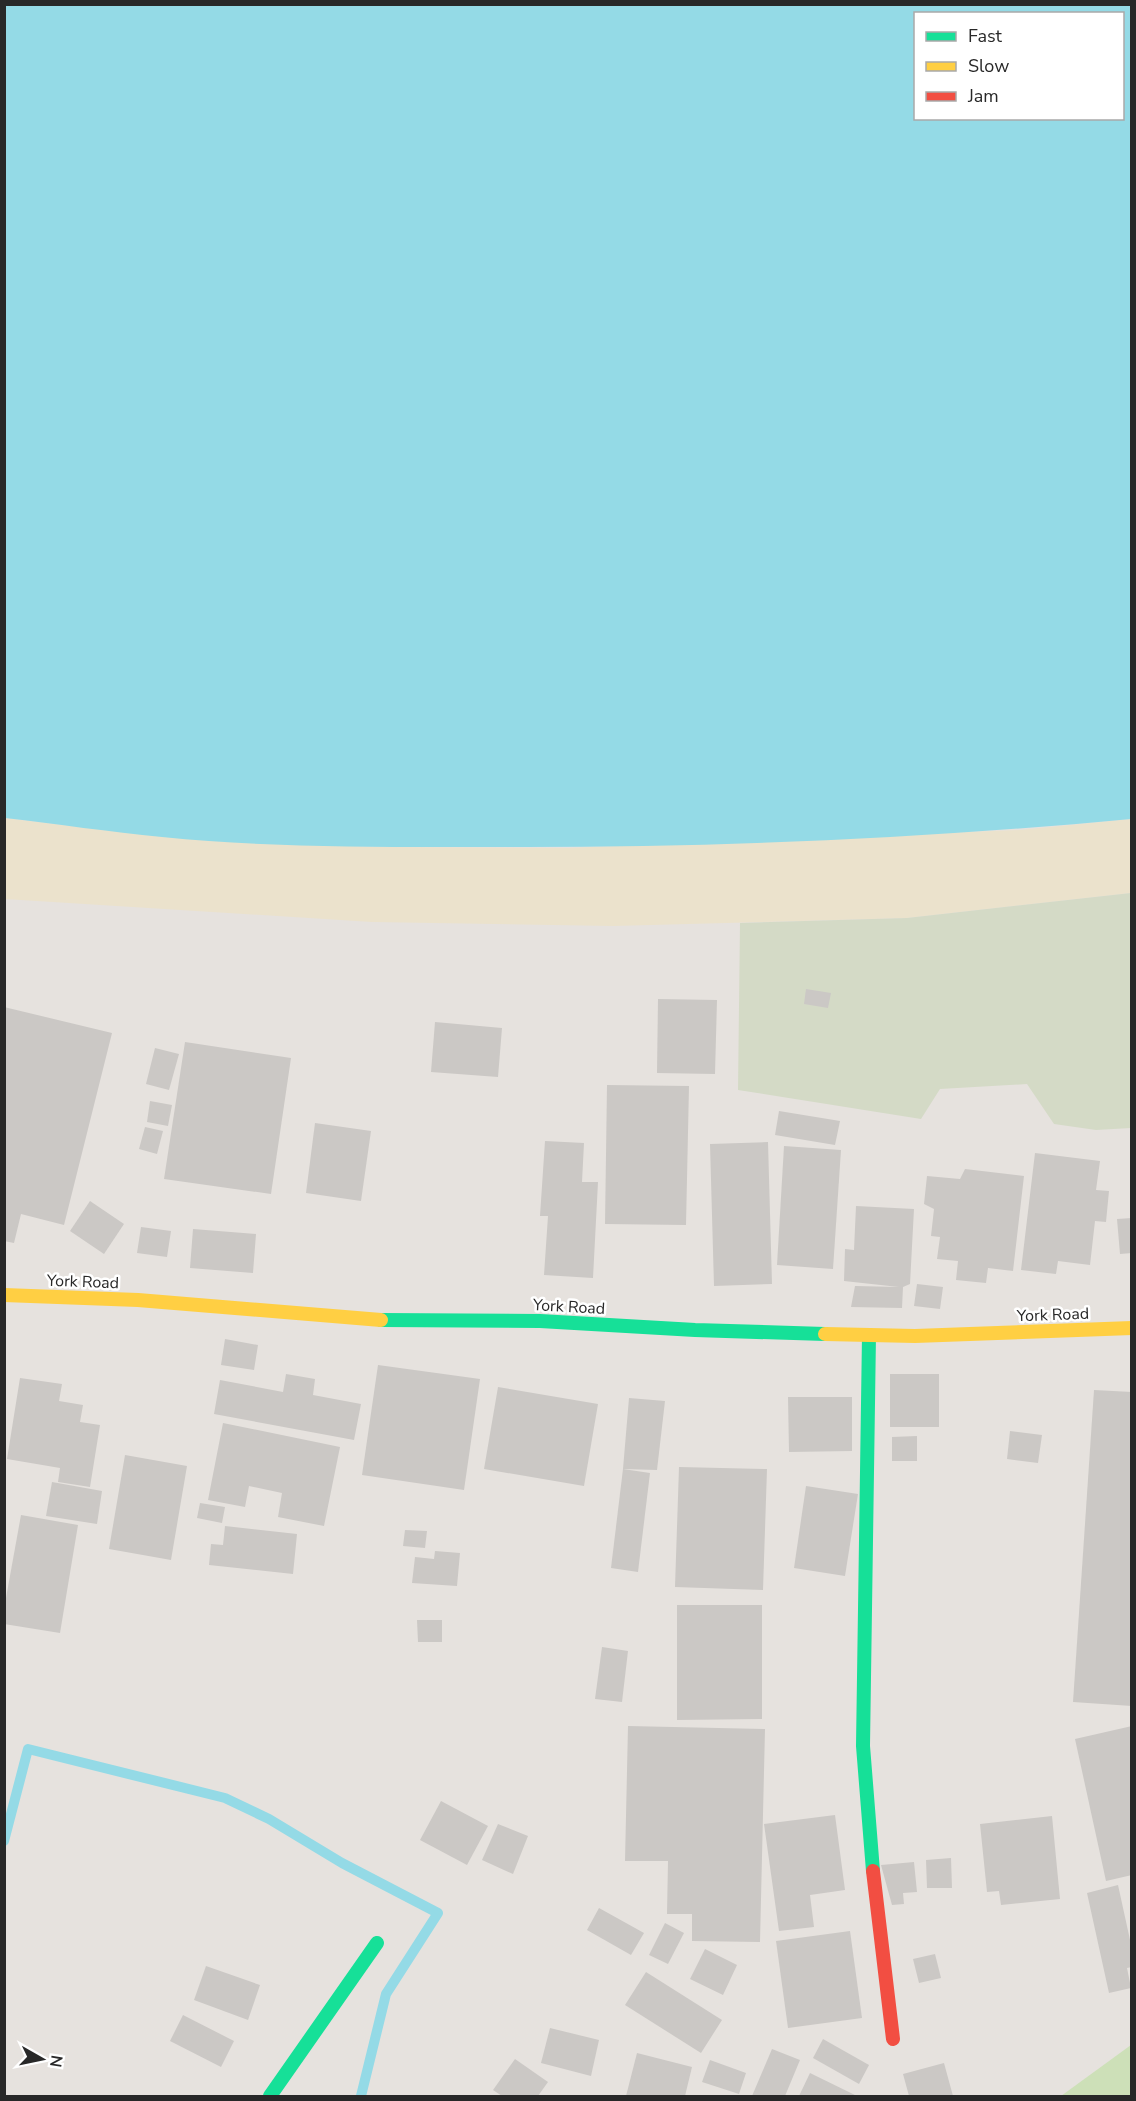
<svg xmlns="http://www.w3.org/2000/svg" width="1136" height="2101" viewBox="0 0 1136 2101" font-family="'Nunito Sans',sans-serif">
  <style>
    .green { fill: #cde0b8 }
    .sand { fill: #ebe2cc }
    .cemetery { fill: #d4dac6 }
    .water { fill: #94dae6; fill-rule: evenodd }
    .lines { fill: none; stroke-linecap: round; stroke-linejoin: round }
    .stream { stroke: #94dae6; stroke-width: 10 }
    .building { fill: #cbc8c5 }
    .fast { stroke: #16e098; stroke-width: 14 }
    .slow { stroke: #ffcf43; stroke-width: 14 }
    .jam { stroke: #f24e42; stroke-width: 14 }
    .labels { text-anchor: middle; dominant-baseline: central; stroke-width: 5; stroke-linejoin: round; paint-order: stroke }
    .street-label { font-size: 16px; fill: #282828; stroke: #fff }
  </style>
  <rect width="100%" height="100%" fill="#e6e2de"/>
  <!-- green -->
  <polygon class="green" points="1131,2045 1131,2096 1061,2096"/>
  <!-- sand -->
  <polygon class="sand" points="4,818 165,837 371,847 568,848 1020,830 1131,819 1131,893 907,918 613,926 372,922 5,899"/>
  <!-- cemetery -->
  <polygon class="cemetery" points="1131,893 1131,1128 1096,1130 1054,1124 1027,1084 940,1089 921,1119 738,1090 740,923 907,918"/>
  <!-- water -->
  <path class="water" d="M 5,4 L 1131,5 L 1131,819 C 919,839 705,848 491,847 C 382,847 270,848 162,837 C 110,832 57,824 5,818 ZM 916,14 L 1122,14 L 1122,118 L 916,118 Z"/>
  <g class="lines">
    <!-- stream -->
    <polyline class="stream" points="4,1841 28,1749 225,1798 269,1819 342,1863 438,1913 386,1994 361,2096"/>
  </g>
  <!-- building -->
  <g class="building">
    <polygon points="806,989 831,993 828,1008 804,1004"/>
    <polygon points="658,999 717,1000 715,1074 657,1073"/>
    <polygon points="4,1007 112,1033 64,1225 21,1214 14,1243 4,1241"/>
    <polygon points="435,1022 502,1028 498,1077 431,1072"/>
    <polygon points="185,1042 291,1058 271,1194 164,1179"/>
    <polygon points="155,1048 179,1054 169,1090 146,1084"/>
    <polygon points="607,1085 689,1086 686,1225 605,1224"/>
    <polygon points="150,1101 172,1105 168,1126 147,1122"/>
    <polygon points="779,1111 840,1121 835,1145 775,1135"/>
    <polygon points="315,1123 371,1131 361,1201 306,1193"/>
    <polygon points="145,1127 163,1131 157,1154 139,1149"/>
    <polygon points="545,1141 584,1143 582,1182 598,1182 593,1278 544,1275 548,1216 540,1216"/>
    <polygon points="768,1142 772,1284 714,1286 710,1144"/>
    <polygon points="784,1146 841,1150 833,1269 777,1265"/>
    <polygon points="1035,1153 1100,1161 1096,1190 1109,1191 1106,1222 1095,1221 1090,1265 1058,1261 1056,1274 1021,1270"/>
    <polygon points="965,1169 1024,1176 1013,1271 988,1268 986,1283 956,1280 958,1261 937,1259 940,1237 931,1236 934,1209 924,1204 927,1176 960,1179"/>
    <polygon points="90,1201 124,1224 104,1254 70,1231"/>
    <polygon points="856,1206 914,1209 910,1284 903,1287 902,1308 851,1307 855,1286 899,1287 844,1281 845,1249 854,1250"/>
    <polygon points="1132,1218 1132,1253 1120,1254 1117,1219"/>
    <polygon points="141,1227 171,1231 167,1257 137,1253"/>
    <polygon points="193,1229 256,1234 253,1273 190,1268"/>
    <polygon points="917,1284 943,1287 940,1309 914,1306"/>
    <polygon points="225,1339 258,1345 254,1370 221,1365"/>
    <polygon points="378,1365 480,1379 464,1490 362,1475"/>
    <polygon points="286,1374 315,1379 313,1395 361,1404 354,1440 214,1414 220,1380 283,1392"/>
    <rect x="890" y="1374" width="49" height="53"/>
    <polygon points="20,1378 62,1384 59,1401 83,1405 80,1422 100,1425 90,1487 58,1482 60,1468 7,1459"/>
    <polygon points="498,1387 598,1404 584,1486 484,1469"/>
    <polygon points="1094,1390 1132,1392 1132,1706 1073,1702"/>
    <polygon points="788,1397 852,1397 852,1451 789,1452"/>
    <polygon points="629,1398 665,1401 657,1470 623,1469"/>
    <polygon points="223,1423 340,1447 324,1526 278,1517 282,1493 249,1486 245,1507 208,1500"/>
    <polygon points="1010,1431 1042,1435 1038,1463 1007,1459"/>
    <polygon points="917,1436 917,1461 892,1461 892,1437"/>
    <polygon points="125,1455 187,1466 171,1560 109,1549"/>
    <polygon points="679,1467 767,1469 763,1590 675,1587"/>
    <polygon points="623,1469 650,1473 638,1572 611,1568"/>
    <polygon points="52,1482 102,1491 97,1524 46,1516"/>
    <polygon points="806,1486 858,1494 845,1576 794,1568"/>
    <polygon points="200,1503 225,1507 222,1523 197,1518"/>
    <polygon points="21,1515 78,1525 60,1633 4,1624 4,1609"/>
    <polygon points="225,1526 297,1534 293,1574 209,1565 211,1544 223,1545"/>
    <polygon points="405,1530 427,1531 425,1548 403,1546"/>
    <polygon points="435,1551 460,1553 457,1586 412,1583 415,1557 434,1559"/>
    <polygon points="677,1605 762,1605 762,1719 677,1720"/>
    <polygon points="417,1620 442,1620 442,1642 418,1642"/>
    <polygon points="602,1647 628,1651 622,1702 595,1699"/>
    <polygon points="628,1726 765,1729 760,1942 692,1941 692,1914 667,1914 668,1861 625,1861"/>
    <polygon points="1132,1726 1132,1875 1106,1881 1075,1739"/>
    <polygon points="441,1801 488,1826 467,1865 420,1840"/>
    <polygon points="835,1815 845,1890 810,1895 814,1927 779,1931 764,1824"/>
    <polygon points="1052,1816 1060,1899 1001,1905 999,1891 987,1892 980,1824"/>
    <polygon points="498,1824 528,1836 513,1874 482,1860"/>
    <polygon points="951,1858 952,1888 927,1888 926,1860"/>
    <polygon points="914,1862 917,1892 903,1893 904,1904 892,1905 881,1865"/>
    <polygon points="1118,1885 1132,1949 1132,1967 1127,1968 1131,1988 1109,1993 1087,1893"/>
    <polygon points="599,1908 644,1933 631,1955 587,1930"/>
    <polygon points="665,1923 684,1933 668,1964 649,1955"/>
    <polygon points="850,1931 862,2018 788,2028 776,1941"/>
    <polygon points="705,1949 737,1965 723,1995 690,1979"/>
    <polygon points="935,1954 941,1978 919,1983 913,1959"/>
    <polygon points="206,1966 260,1985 248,2020 194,2000"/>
    <polygon points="646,1972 722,2020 701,2053 625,2005"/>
    <polygon points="183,2015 234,2041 221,2067 170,2041"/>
    <polygon points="550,2028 599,2040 591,2076 541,2063"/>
    <polygon points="823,2039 869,2065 859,2084 813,2058"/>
    <polygon points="772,2049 800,2060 785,2096 752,2096"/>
    <polygon points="637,2053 692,2067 685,2096 626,2096"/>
    <polygon points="515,2059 548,2082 538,2096 502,2096 493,2090"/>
    <polygon points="710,2060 746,2073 739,2094 702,2082"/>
    <polygon points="944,2063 953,2096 909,2096 903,2074"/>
    <polygon points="810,2073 857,2096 799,2096"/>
  </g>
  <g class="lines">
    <!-- fast -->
    <g class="fast">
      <polyline points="381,1320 540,1321 695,1330 825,1334"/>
      <polyline points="869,1335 863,1746 873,1871"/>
      <polyline points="270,2096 377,1943"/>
    </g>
    <!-- slow -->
    <g class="slow">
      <polyline points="4,1295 138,1300 381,1320"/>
      <polyline points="825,1334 915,1336 1132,1328"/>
    </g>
    <!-- jam -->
    <polyline class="jam" points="873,1871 893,2039"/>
  </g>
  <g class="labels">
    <!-- street labels -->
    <g class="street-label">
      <text transform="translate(83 1282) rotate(2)">York Road</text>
      <text transform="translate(569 1307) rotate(3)">York Road</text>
      <text transform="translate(1053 1315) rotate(-2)">York Road</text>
    </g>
  </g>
  <!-- border -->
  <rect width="1136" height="2101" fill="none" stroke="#282828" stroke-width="12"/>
  <!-- legend -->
  <rect x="914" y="12" width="210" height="108" fill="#ffffff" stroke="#a9a9a9" stroke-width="1.5"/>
  <rect x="926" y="32" width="30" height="9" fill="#16e098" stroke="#a9a9a9" stroke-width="1.5"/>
  <text x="968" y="42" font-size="18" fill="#282828">Fast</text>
  <rect x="926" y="62" width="30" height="9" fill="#ffcf43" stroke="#a9a9a9" stroke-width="1.5"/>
  <text x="968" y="72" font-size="18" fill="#282828">Slow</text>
  <rect x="926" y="92" width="30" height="9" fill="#f24e42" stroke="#a9a9a9" stroke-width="1.5"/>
  <text x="968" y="102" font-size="18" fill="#282828">Jam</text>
  <!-- north arrow -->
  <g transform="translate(42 2059) rotate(99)" stroke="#ffffff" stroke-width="4.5" paint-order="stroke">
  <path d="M0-4.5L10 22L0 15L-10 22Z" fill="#282828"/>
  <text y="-9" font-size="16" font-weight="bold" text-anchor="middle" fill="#282828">N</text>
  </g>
</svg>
